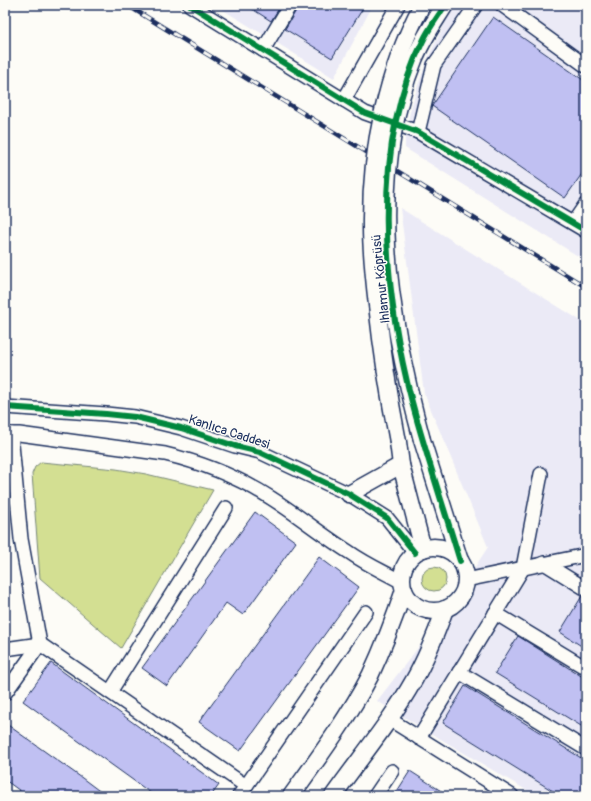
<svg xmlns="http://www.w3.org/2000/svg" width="591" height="801" viewBox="0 0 591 801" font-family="Pangolin,sans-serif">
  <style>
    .built { fill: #ebeaf6 }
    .green { fill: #d3df92; stroke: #778778 }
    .building { fill: #c0c0f2; stroke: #1b2f5e }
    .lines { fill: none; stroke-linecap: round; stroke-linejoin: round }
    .minor-casing { stroke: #1b2f5e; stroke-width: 16 }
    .tertiary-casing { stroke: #1b2f5e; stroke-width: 19 }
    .minor { stroke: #fdfcf7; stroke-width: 13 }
    .tertiary { stroke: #fdfcf7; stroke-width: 16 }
    .rail-casing { stroke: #1b2f5e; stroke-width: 4.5 }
    .rail { stroke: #fdfcf7; stroke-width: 3; stroke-dasharray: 9; stroke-linecap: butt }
    .tertiary-bridge-casing { stroke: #1b2f5e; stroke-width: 19; stroke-linecap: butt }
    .tertiary-bridge { stroke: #fdfcf7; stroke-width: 16 }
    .cycleway-casing { stroke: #fdfcf7; stroke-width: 8 }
    .cycleway { stroke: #00873e; stroke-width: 6 }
    .labels { text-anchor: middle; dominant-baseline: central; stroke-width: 3; stroke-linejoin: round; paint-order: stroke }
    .street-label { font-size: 13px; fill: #1b2f5e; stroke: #fdfcf7 }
  </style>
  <rect width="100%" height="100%" fill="#fdfcf7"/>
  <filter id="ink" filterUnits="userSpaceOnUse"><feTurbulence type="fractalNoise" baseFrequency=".025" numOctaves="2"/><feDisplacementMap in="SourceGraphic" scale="8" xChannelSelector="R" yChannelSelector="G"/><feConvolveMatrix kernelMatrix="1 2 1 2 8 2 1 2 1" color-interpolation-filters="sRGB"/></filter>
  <g filter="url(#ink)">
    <!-- built -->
    <g class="built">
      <polygon points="215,5 373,5 334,78"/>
      <polygon points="454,5 586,5 586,261 405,148 405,134 410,112 418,85 428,58"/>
      <polygon points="400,208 586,324 586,796 536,796 377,701 447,610 488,547 424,393"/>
    </g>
    <!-- green -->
    <g class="green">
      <polygon points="41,462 116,469 146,474 213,490 121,648 40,578 32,474 35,467"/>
      <circle cx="434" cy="579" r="12"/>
    </g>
    <!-- building -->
    <g class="building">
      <polygon points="246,5 281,5 271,21"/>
      <polygon points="298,5 365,5 332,58 285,29 297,9"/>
      <polygon points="493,17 586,82 586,168 565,198 432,106"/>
      <polygon points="255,512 296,542 243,615 226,603 167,686 142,668"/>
      <polygon points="319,557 359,587 240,751 199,722"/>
      <polygon points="582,596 586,597 586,649 560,632"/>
      <polygon points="518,636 586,679 586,729 495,673"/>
      <polygon points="51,663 219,785 211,796 155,796 23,701"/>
      <polygon points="465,686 586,761 586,796 561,796 443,723"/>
      <polygon points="5,723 82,778 106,796 27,796 5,780"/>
      <polygon points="410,771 449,796 394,796"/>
    </g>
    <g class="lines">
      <!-- minor casing -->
      <g class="minor-casing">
        <g id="minor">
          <polyline points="190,5 365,113 418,132 586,231"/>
          <polyline points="502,5 586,66"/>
          <polyline points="263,50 290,5"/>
          <polyline points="344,100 398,5"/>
          <polyline points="418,132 434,65 476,5"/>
          <polyline points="573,223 586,204"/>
          <polyline points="5,407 106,414 135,417 181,428 235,446 260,452 349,494 387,518 415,553"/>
          <path d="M 5,434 L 19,434 L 165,454 C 203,463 238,477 271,498 C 298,515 322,535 349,552 C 366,564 384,572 402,582"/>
          <polyline points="544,563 586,589"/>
          <polyline points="466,580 586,555"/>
          <polyline points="495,613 586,668"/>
          <polyline points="5,649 40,644 246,786"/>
          <polyline points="459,672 586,749"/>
          <polyline points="110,692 226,508"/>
          <polyline points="5,693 40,644 21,539 11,434"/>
          <polyline points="389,719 512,796"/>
          <polyline points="419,738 523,568 541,474"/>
          <polyline points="239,796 366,612"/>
          <polyline points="375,796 392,771"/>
        </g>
      </g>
      <!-- tertiary casing -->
      <g class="tertiary-casing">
        <g id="tertiary">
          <polyline points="422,440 460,561"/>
          <polyline points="398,442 401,465 423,549"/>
          <polyline points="349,494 401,465"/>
          <circle cx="434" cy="579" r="32"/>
          <path d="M 291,796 C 319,757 348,718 370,676 C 383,648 394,620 404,590"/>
          <path d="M 333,796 C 360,758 391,721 414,680 C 427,657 436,634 445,609"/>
        </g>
      </g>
      <!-- minor -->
      <use href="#minor" class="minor"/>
      <!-- tertiary -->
      <use href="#tertiary" class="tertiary"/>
      <!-- rail casing -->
      <g class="rail-casing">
        <polyline id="rail" points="127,5 586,287"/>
      </g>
      <!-- rail -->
      <use href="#rail" class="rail"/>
      <!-- tertiary-bridge casing -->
      <g class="tertiary-bridge-casing">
        <g id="tertiary-bridge">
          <path d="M 422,440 C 389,319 365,181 414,60 C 422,40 434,23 445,5"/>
          <path d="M 398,442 C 389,396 382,351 377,305 C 374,279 371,253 371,227 C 370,151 386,72 422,5"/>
        </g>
      </g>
      <!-- tertiary-bridge -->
      <use href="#tertiary-bridge" class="tertiary-bridge"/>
      <!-- cycleway casing -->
      <g class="cycleway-casing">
        <g id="cycleway">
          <polyline points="190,5 365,113 418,132 586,231"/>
          <path d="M 445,5 C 438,17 429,28 423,41 C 370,146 383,291 412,402 C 426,455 444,508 460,561"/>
          <polyline points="5,407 106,414 135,417 181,428 235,446 260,452 349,494 387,518 415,553"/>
        </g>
      </g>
      <!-- cycleway -->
      <use href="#cycleway" class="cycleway"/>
    </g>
  </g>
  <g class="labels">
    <!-- street labels -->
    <g class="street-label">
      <text transform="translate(381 279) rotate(-96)">Ihlamur Köprüsü</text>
      <text transform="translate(229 432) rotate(18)">Kanlıca Caddesi</text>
    </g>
  </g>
  <!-- margin -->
  <rect width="591" height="801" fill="none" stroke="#fdfcf7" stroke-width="20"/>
  <rect x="10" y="10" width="571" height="781" fill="none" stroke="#1b2f5e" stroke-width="1.5" filter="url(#ink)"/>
</svg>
